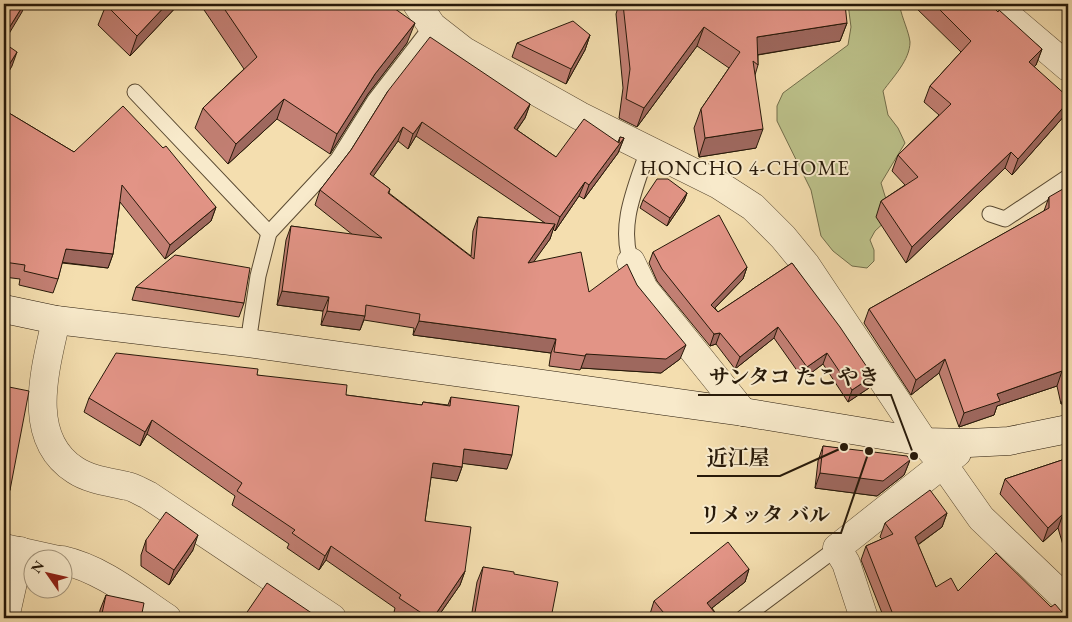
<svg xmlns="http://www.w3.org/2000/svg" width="1072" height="622" viewBox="0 0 1072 622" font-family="'EB Garamond','Noto Serif JP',serif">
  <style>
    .green { fill: #bcc18a; stroke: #726d4a }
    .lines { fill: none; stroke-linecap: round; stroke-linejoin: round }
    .lane-casing { stroke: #5a4a32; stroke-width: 17 }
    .street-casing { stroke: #5a4a32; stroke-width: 29 }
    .secondary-casing { stroke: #271909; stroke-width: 29 }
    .lane { stroke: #f8eacb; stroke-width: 15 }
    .street { stroke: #f8eacb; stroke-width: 28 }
    .secondary { stroke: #f8eacb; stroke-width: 28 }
    .wall { fill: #c27f73; stroke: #271909; fill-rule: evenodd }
    .shaded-wall { fill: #9e685e; stroke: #271909 }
    .building { fill: #e29486; stroke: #271909 }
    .labels { text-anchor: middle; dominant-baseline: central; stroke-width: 4; stroke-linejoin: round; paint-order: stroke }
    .neighbourhood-label { font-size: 21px; letter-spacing: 1px; fill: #271909; stroke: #f8eacb }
    .leader { fill: none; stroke: #271909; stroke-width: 2 }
    .callout-dot { fill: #271909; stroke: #f8eacb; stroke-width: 2 }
    .callout-label { font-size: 21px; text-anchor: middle; font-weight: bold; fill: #271909; stroke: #f8eacb; stroke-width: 4; stroke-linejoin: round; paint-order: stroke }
  </style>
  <rect width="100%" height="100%" fill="#f4deaf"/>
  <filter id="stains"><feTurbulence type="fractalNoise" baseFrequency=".004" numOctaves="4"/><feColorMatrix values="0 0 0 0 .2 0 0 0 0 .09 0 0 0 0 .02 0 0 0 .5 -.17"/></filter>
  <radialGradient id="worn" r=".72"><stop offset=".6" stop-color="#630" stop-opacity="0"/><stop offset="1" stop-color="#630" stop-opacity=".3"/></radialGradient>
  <!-- green -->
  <path class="green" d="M 848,4 L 902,4 L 900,7 C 902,18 909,32 910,42 C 910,60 893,77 883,91 L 888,115 L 898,128 L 905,143 L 881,183 L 889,209 L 889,218 L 875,231 L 870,240 L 874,250 L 874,261 L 867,268 L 852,266 L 833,251 L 821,236 L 811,190 L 777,121 L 777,106 L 783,93 L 848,45 L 851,27 Z"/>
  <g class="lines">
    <!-- lane casing -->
    <g class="lane-casing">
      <g id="lane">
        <polyline points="135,92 269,233"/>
        <polyline points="990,214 1005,219 1068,177"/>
        <path d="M 631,262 C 618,224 636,187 648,150"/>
        <polyline points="248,343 258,276 269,233 338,159 375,100 432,26"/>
        <polyline points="743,618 837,548"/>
      </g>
    </g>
    <!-- street casing -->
    <g class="street-casing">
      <g id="street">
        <polyline points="417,4 432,26 464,51 580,116 719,185 753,207 783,237 806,265 924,442 943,464 981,518 1068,601"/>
        <polyline points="1008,16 1068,67"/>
        <polyline points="631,262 644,289 743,412"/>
        <path d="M 56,320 C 46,367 24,437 75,470 C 90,480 110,482 127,486 C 134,487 141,492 148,495 L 332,618"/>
        <polyline points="4,548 58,560"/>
        <path d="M 62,560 C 102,569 134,596 167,618"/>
        <polyline points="5,618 20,551"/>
        <polyline points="864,618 846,563 837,548 957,453"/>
      </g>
    </g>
    <!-- secondary casing -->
    <g class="secondary-casing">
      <polyline id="secondary" points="4,309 56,320 248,343 743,412 924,442 969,443 1009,441 1068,429"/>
    </g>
    <!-- lane -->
    <use href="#lane" class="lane"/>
    <!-- street -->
    <use href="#street" class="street"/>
    <!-- secondary -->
    <use href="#secondary" class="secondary"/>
  </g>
  <!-- wall -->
  <g class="wall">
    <polygon points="179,4 130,56 98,25 106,5"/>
    <polygon points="200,4 390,4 407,43 368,94 330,154 277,119 228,164 195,128 203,108 244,69"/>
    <polygon points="619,4 623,4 847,23 840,41 758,55 758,65 755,75 756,148 699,157 694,128 701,109 729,68 697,46 637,127 619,118 623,88 616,14"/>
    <polygon points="912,4 990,4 998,12 1042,49 1036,65 1034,66 1065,115 1012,175 1005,168 906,263 876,217 881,201 905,185 892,171 898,155 939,115 924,102 930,86 961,52"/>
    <polygon points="590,35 585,50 566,84 512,57 517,43"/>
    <path d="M 388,91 L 530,104 L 525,118 L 517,130 L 556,157 L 618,142 L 620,137 L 624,138 L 618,153 L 584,199 L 579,196 L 555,231 L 553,229 L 550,239 L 533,262 L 589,292 L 637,285 L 680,359 L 661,373 L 581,368 L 580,370 L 549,366 L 551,353 L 413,335 L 414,328 L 364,320 L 360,330 L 321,325 L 323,311 L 277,305 L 286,240 L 291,226 L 353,235 L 315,205 L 320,190 L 351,150 ZM 416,136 L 545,223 L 478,217 L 473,231 L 471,256 L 389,193 L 390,189 L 373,176 L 398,141 L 408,149 Z"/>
    <polygon points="4,110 74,152 216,207 211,221 165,259 120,202 113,254 108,268 62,263 58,279 53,293 19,285 20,279 4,277"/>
    <polygon points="687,193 684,201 667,226 640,208 643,200"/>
    <polygon points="1049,197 1068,402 1061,404 1057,386 997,406 994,415 959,427 939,373 911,395 864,323 869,309 1044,211"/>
    <polygon points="653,252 747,267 743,279 715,308 718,312 792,263 873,376 869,388 848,402 823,364 803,379 774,338 735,369 716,344 710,346 657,281 649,263"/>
    <polygon points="136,287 244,303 239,317 132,300"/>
    <polygon points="257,375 346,395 422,405 423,402 448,405 451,397 507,469 462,463 462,467 457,481 431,477 425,521 465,571 460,585 437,618 403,618 394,612 395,608 326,560 319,570 287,548 289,544 232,505 235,496 147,434 140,446 84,412 89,398"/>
    <polygon points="4,386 10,490 4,507"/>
    <polygon points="823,446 910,460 904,475 877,496 815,488 818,461"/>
    <polygon points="1068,458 1068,543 1063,545 1058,528 1043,542 1000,494 1005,479"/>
    <polygon points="947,513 942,527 918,545 936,587 1051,607 1067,618 884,618 861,560 866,546 882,539 880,537 885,523"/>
    <polygon points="146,540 193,550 169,585 141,566 141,555"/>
    <polygon points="483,567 514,574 551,618 471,618 477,582"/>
    <polygon points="749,569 745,582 712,608 719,618 653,618 650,614 654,601"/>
    <polygon points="106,595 141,618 99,618 100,610"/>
  </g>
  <!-- shaded-wall -->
  <g class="shaded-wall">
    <polygon points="24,4 25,4 22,12 4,42 4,36"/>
    <polygon points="167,4 179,4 130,56 137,36"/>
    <polygon points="415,23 407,43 368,94 330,154 337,134 375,74"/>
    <polygon points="847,23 840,41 750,56 757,37"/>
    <polygon points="704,27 697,46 637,127 644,108"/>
    <polygon points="590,35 585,50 566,84 571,69"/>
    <polygon points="1042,49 1036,65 1023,78 1029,62"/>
    <polygon points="17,52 12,66 4,80 4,73"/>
    <polygon points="284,99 277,119 228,164 236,144"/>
    <polygon points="1068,102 1068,106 1065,115 1012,175 1018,159"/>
    <polygon points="530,104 525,118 508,142 514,128"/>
    <polygon points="422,122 416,136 408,149 413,134"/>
    <polygon points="403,127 398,141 365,188 370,174"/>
    <polygon points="763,129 756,148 699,157 705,138"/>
    <polygon points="624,138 618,153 584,199 589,185"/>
    <polygon points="1011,152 1005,168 906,263 912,247"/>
    <polygon points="585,182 579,196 555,231 560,217"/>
    <polygon points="687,193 684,201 667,226 670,218"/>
    <polygon points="216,207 211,221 165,259 170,245"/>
    <polygon points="555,224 550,239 523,277 528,263"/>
    <polygon points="66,249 113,254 108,268 60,262"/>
    <polygon points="747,267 743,279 707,316 711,305"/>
    <polygon points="282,291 329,297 323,311 277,305"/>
    <polygon points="327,311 365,316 360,330 321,325"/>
    <polygon points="419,321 556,339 551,353 413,335"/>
    <polygon points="778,327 774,338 735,369 740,357"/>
    <polygon points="720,333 716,344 710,346 714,334"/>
    <polygon points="686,345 680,359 661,373 581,368 586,354"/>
    <polygon points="827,353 823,364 803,379 807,367"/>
    <polygon points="945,359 939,373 911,395 916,380"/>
    <polygon points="1062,371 1057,386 997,406 994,415 959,427 964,413 997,394"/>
    <polygon points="873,376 869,388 848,402 852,390"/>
    <polygon points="1068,389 1068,402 1061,404 1067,390"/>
    <polygon points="152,420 147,434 140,446 145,432"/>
    <polygon points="464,449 512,455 507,469 459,463"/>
    <polygon points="910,460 904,475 877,496 815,488 820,473"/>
    <polygon points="433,463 462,467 457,481 428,477"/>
    <polygon points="947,513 942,527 909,551 915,537"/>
    <polygon points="1063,514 1058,528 1043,542 1048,528"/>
    <polygon points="1068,530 1068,543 1063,545"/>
    <polygon points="198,535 193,550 169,585 174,570"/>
    <polygon points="331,546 326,560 319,570 325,556"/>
    <polygon points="749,569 745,582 703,615 707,603"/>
    <polygon points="465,571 460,585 437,618 433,618"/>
  </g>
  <!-- building -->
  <g class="building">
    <polygon points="4,4 24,4 4,36"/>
    <polygon points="107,4 167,4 137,36 106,5"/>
    <polygon points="221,4 390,4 391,6 415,23 375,74 337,134 284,99 236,144 203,108 257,57"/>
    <polygon points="623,4 845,4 847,23 757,37 758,65 753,61 763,129 705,138 701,109 740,52 704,27 644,108 626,99 630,69"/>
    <polygon points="934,4 990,4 998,12 999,10 1042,49 1029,62 1068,97 1068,102 1018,159 1011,152 912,247 881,201 918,177 898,155 951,104 930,86 971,41"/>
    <polygon points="573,21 590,35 571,69 517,43"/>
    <polygon points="430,37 530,104 514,128 556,157 584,119 619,143 620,137 624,138 589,185 585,182 560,217 422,122 413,134 403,127 370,174 390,189 388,193 474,259 478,217 555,224 528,263 581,252 589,292 627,264 637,285 686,345 666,359 586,354 585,356 554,352 556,339 419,321 420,314 366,305 365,316 327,311 329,297 282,291 291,226 382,238 320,190 351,150 388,91"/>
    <polygon points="4,43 17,52 4,73"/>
    <polygon points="123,106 163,148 166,146 216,207 170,245 122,185 113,254 66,249 58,279 24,271 25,265 4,262 4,110 74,152"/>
    <polygon points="657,179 668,179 687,193 670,218 643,200"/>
    <polygon points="1068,186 1068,389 1067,390 1062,371 997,394 1000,401 964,413 945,359 916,380 869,309 1049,208 1049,197"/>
    <polygon points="719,215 747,267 711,305 718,312 792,263 840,327 873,376 852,390 827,353 807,367 778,327 740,357 720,333 714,334 662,269 653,252"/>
    <polygon points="175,255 250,268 244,303 136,287"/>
    <polygon points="116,353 258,369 257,375 347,385 346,395 422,405 423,402 450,406 451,397 519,406 512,455 464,449 462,467 433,463 425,521 471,527 465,571 433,618 429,618 399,598 401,595 331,546 325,556 292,533 295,530 237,491 242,483 152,420 145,432 89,398"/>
    <polygon points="4,386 29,391 10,490 4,489"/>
    <polygon points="823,446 907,456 910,460 883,481 820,473"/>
    <polygon points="1068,458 1068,530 1063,514 1048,528 1005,479"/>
    <polygon points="930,490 947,513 915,537 936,587 951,578 958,591 996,553 1051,607 1055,604 1067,618 889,618 887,615 892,612 866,546 893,534 885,523"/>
    <polygon points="166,512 198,535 174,570 146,551 146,540"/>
    <polygon points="728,542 749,569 707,603 719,618 668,618 654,601"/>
    <polygon points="483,567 514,572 514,574 558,582 551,618 474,618"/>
    <polygon points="267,583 319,618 243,618"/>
    <polygon points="106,595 144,603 141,618 101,618"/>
  </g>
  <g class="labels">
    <!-- neighbourhood labels -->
    <g class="neighbourhood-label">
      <text x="745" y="167">HONCHO 4-CHOME</text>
    </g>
  </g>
  <!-- callouts -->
  <path class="leader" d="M914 456L891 395H698M844 447L780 476H697M869 451L841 533H690"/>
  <g class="callout-dot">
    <circle cx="914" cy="456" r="5"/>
    <circle cx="844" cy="447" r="5"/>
    <circle cx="869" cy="451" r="5"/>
  </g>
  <g class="callout-label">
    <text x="794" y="384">サンタコ たこやき</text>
    <text x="738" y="465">近江屋</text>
    <text x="765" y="522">リメッタ バル</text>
  </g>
  <!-- margin -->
  <rect width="1072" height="622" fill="none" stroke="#f4deaf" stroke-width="20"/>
  <rect x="5" y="5" width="1062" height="612" fill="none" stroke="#271909" stroke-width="2.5"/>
  <rect x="10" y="10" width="1052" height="602" fill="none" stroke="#271909"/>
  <!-- north arrow -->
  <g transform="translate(48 574) rotate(304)"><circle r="24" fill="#f8eacb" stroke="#a4967d"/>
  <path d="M0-4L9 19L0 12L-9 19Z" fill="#8f2418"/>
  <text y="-8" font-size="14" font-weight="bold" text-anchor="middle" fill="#271909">N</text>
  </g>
  <rect width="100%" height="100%" filter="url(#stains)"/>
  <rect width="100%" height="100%" fill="url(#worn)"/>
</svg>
